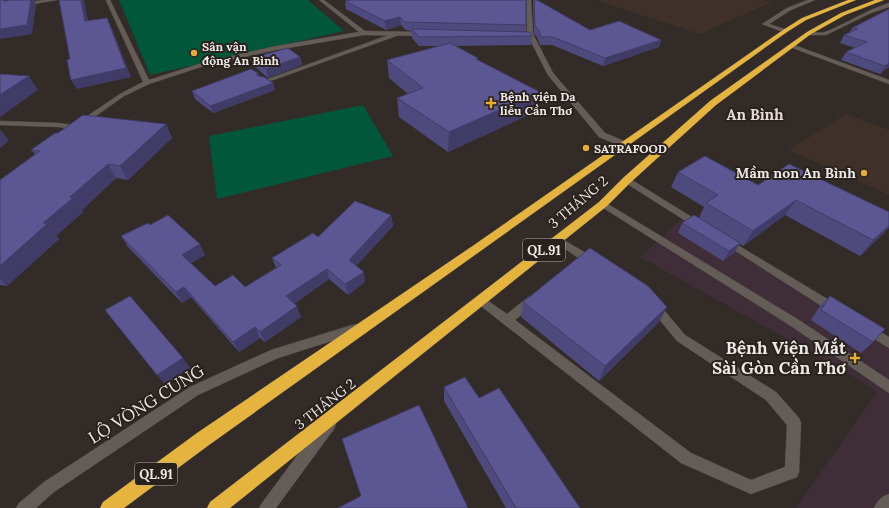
<svg xmlns="http://www.w3.org/2000/svg" width="889" height="508" viewBox="0 0 889 508" font-family="Lora,serif">
  <style>
    .built { fill: #3f312a }
    .medical { fill: #3f2e38 }
    .green { fill: #00573a }
    .lines { fill: none; stroke-linecap: round; stroke-linejoin: round }
    .lane-casing { stroke: #4d4643; stroke-width: 1 }
    .street-casing { stroke: #4d4643; stroke-width: 1 }
    .secondary-casing { stroke: #4d4643; stroke-width: 1 }
    .highway-casing { stroke: #4d4643; stroke-width: 1 }
    .lane { fill: #645c57; fill-rule: evenodd }
    .street { fill: #645c57; fill-rule: evenodd }
    .secondary { fill: #645c57; fill-rule: evenodd }
    .highway { fill: #e5b43f; fill-rule: evenodd }
    .wall { fill: #4f4a7e }
    .shaded-wall { fill: #403c67 }
    .building { fill: #5c5693; stroke: #403c67 }
    .poi-dot { fill: #e6ac36; stroke: #28211d; stroke-width: 1.5 }
    .labels { text-anchor: middle; dominant-baseline: central; stroke-width: 4; stroke-linejoin: round; paint-order: stroke }
    .far-poi-label { font-size: 12px; font-weight: bold; fill: #ede8e6; stroke: #28211d; text-anchor: start }
    .shield { fill: #28211d; stroke: #b2acaa; stroke-width: 1 }
    .shield-label { font-size: 13px; font-weight: bold; fill: #ede8e6 }
    .poi-label { font-size: 14px; font-weight: bold; fill: #ede8e6; stroke: #28211d; text-anchor: end }
    .street-label { font-size: 14px; fill: #ede8e6; stroke: #28211d }
    .far-district-label { font-size: 15px; font-weight: bold; fill: #e4dad5; stroke: #28211d }
    .near-poi-label { font-size: 17px; font-weight: bold; fill: #ede8e6; stroke: #28211d; text-anchor: end }
    .near-street-label { font-size: 17px; fill: #ede8e6; stroke: #28211d }
  </style>
  <rect width="100%" height="100%" fill="#322b27"/>
  <!-- built -->
  <g class="built">
    <polygon points="596,0 764,0 772,2 700,34"/>
    <polygon points="846,114 889,130 889,195 789,150"/>
  </g>
  <!-- medical -->
  <polygon class="medical" points="683,218 889,346 889,508 796,508 877,392 843,370 640,257"/>
  <!-- green -->
  <g class="green">
    <polygon points="119,0 308,0 344,31 150,75"/>
    <polygon points="363,105 393,156 217,199 209,136"/>
  </g>
  <g class="lines">
    <!-- lane casing -->
    <g class="lane-casing">
      <g id="lane">
        <polygon points="397,32 399,33 399,35 265,83 260,82"/>
        <polygon points="790,45 794,45 889,80 889,84 790,47"/>
        <polygon points="603,201 799,320 889,380 889,393 791,326 600,206 598,204 600,202"/>
        <polygon points="557,236 596,259 597,262 596,265 588,265 554,241 552,239 554,237"/>
        <polygon points="481,296 507,314 528,297 532,296 536,297 537,300 536,303 515,320 691,453 751,480 785,467 787,425 766,400 677,341 648,306 650,303 654,302 658,303 685,335 776,392 799,418 801,423 799,472 797,477 751,494 681,463 477,303 476,300 477,297"/>
        <path d="M 889,494 L 889,508 L 874,508 C 877,501 882,496 889,494 Z"/>
      </g>
    </g>
    <!-- street casing -->
    <g class="street-casing">
      <g id="street">
        <polygon points="10,0 14,0 13,4 44,0 57,0 10,8 7,6"/>
        <polygon points="106,0 110,0 149,80 205,62 276,46 359,32 319,0 324,0 365,31 425,32 428,34 425,36 364,35 276,50 207,65 149,84 124,96 83,125 79,123 80,121 120,94 143,82"/>
        <polygon points="808,0 815,0 791,10 769,24 787,30 787,32 783,32 762,24 787,8"/>
        <path d="M 889,3 L 889,7 L 871,13 L 826,35 L 809,35 L 806,33 C 812,30 819,34 825,32 C 846,24 866,10 889,3 Z"/>
        <polygon points="0,121 59,123 79,126 80,128 76,130 59,127 0,125"/>
        <polygon points="627,177 703,224 705,226 703,228 697,228 624,182 623,180 624,178"/>
        <polygon points="726,238 839,306 841,309 839,312 835,313 831,312 723,243 721,241 723,239"/>
        <polygon points="867,324 889,337 889,348 863,332 861,329 863,326"/>
      </g>
    </g>
    <!-- secondary casing -->
    <g class="secondary-casing">
      <g id="secondary">
        <polygon points="527,0 531,0 533,34 553,73 605,133 629,143 629,147 623,147 599,137 548,75 527,34"/>
        <polygon points="356,324 360,326 362,329 360,332 278,358 198,395 54,492 36,508 16,508 19,503 44,482 190,387 271,350"/>
        <polygon points="329,418 334,419 336,424 334,429 276,508 259,508 262,503 324,419"/>
      </g>
    </g>
    <!-- highway casing -->
    <g class="highway-casing">
      <g id="highway">
        <polygon points="848,0 856,0 806,20 787,32 209,445 124,508 100,508 103,502 197,433 474,245 783,30 802,18"/>
        <polygon points="875,0 884,0 845,15 811,34 716,105 631,182 607,206 230,508 207,508 210,502 599,202 623,178 710,101 807,32 841,13"/>
      </g>
    </g>
    <!-- lane -->
    <use href="#lane" class="lane"/>
    <!-- street -->
    <use href="#street" class="street"/>
    <!-- secondary -->
    <use href="#secondary" class="secondary"/>
    <!-- highway -->
    <use href="#highway" class="highway"/>
  </g>
  <!-- wall -->
  <g class="wall">
    <polygon points="533,0 537,0 590,30 661,40 659,47 603,66 552,45 540,45 537,37 534,34 533,5"/>
    <polygon points="345,1 526,25 526,32 532,36 531,45 454,46 478,60 537,111 448,152 399,117 397,98 408,94 389,78 387,60 440,46 419,46 412,38 412,31 406,30 401,25 386,30 346,9"/>
    <polygon points="889,9 889,67 880,74 841,60 846,52 855,48 840,43 844,35 849,33 852,28"/>
    <polygon points="300,57 302,65 268,78 254,66 252,58"/>
    <polygon points="258,73 259,76 273,83 275,90 213,113 195,99 192,91"/>
    <polygon points="166,124 172,138 128,180 116,178 82,210 83,212 56,236 59,239 7,286 0,285 0,180 35,154 31,150 58,133"/>
    <polygon points="678,172 758,185 885,232 860,256 785,215 743,246 740,244 734,253 723,261 678,233 682,223 699,218 704,207 671,187"/>
    <polygon points="391,215 393,226 356,266 365,282 348,295 329,279 294,304 301,317 265,342 260,338 239,352 191,297 182,303 128,247 121,236 150,225 205,255 191,263 215,286 245,287 276,268 272,258 318,237"/>
    <polygon points="830,296 873,342 861,353 811,320 820,306"/>
    <polygon points="523,302 659,322 599,381 521,317"/>
    <polygon points="444,387 479,398 580,508 506,508 444,401"/>
  </g>
  <!-- shaded-wall -->
  <g class="shaded-wall">
    <polygon points="31,0 34,0 36,5 32,34 0,39 0,29"/>
    <polygon points="81,0 84,0 90,30 85,21"/>
    <polygon points="400,17 401,25 386,30 385,21"/>
    <polygon points="107,18 111,26 131,77 77,89 71,80"/>
    <polygon points="661,40 659,47 603,66 605,58"/>
    <polygon points="300,57 302,65 268,78 266,69"/>
    <polygon points="889,63 889,67 880,74 885,66"/>
    <polygon points="29,76 38,90 0,117 0,95"/>
    <polygon points="273,83 275,90 213,113 210,106"/>
    <polygon points="540,92 537,111 448,152 449,132"/>
    <polygon points="166,124 172,138 128,180 120,166"/>
    <polygon points="1,130 9,141 0,148 0,131"/>
    <polygon points="108,164 116,178 82,210 83,212 56,236 59,239 7,286 0,279 0,266 43,223 70,197"/>
    <polygon points="796,200 785,215 743,246 753,231"/>
    <polygon points="391,215 393,226 351,271 349,260"/>
    <polygon points="889,226 889,228 885,232 860,256 873,240"/>
    <polygon points="740,243 734,253 723,261 729,251"/>
    <polygon points="200,244 205,255 188,265 182,255"/>
    <polygon points="327,269 329,279 290,307 286,296"/>
    <polygon points="364,272 365,282 348,295 345,284"/>
    <polygon points="184,287 191,297 182,303 176,292"/>
    <polygon points="297,306 301,317 265,342 260,332"/>
    <polygon points="667,307 659,322 599,381 605,366"/>
    <polygon points="255,327 260,338 239,352 233,342"/>
    <polygon points="183,358 190,368 165,385 157,375"/>
  </g>
  <!-- building -->
  <g class="building">
    <polygon points="0,0 3,0 5,1 10,0 31,0 27,25 0,29"/>
    <polygon points="59,0 81,0 85,21 107,18 126,68 71,80 67,60 70,59"/>
    <polygon points="351,0 526,0 526,25 405,22 400,17 385,21 345,1"/>
    <polygon points="534,0 537,0 590,30 619,21 661,40 605,58 553,37 541,37 538,29 535,26"/>
    <polygon points="889,9 889,63 885,66 846,52 867,42 844,35 858,29 852,28"/>
    <polygon points="412,29 530,32 532,36 419,37"/>
    <polygon points="450,43 478,58 476,59 540,92 449,132 397,98 423,88 387,60"/>
    <polygon points="288,48 300,57 266,69 252,58"/>
    <polygon points="251,69 258,73 256,74 258,76 264,77 273,83 210,106 192,91"/>
    <polygon points="0,74 29,76 0,95"/>
    <polygon points="83,115 166,124 120,166 108,164 70,197 73,198 43,223 47,224 0,266 0,180 40,151 31,150 55,133 58,133"/>
    <polygon points="705,156 758,185 789,164 889,212 889,226 873,240 796,200 753,231 706,203 718,195 678,172"/>
    <polygon points="355,201 391,215 349,260 364,272 345,284 327,269 286,296 297,306 260,332 255,327 233,342 184,287 176,292 121,236 148,223 150,225 168,215 200,244 182,255 215,286 233,275 245,287 281,265 272,258 313,233 318,237"/>
    <polygon points="694,215 740,243 729,251 682,223"/>
    <polygon points="590,248 648,286 667,307 605,366 523,302"/>
    <polygon points="130,296 183,358 157,375 105,310"/>
    <polygon points="830,296 885,329 873,342 821,310"/>
    <polygon points="465,377 479,398 499,388 580,508 516,508 444,387"/>
    <polygon points="419,405 468,508 338,508 361,496 342,439"/>
  </g>
  <!-- markers -->
  <g class="poi-dot">
    <circle cx="194" cy="53" r="4"/>
    <path d="M489 97h4v4h4v4h-4v4h-4v-4h-4v-4h4z"/>
    <circle cx="586" cy="148" r="4"/>
    <circle cx="864" cy="173" r="4"/>
    <path d="M853 352h4v4h4v4h-4v4h-4v-4h-4v-4h4z"/>
  </g>
  <g class="labels">
    <!-- far-poi labels -->
    <g class="far-poi-label">
      <text x="202" y="46">Sân vận<tspan x="202" dy="14">động An Bình</tspan></text>
      <text x="500" y="96">Bệnh viện Da<tspan x="500" dy="14">liễu Cần Thơ</tspan></text>
      <text x="594" y="148">SATRAFOOD</text>
    </g>
    <!-- shield labels -->
    <g class="shield">
      <rect x="523" y="239" width="42" height="22" rx="3"/>
      <rect x="135" y="463" width="42" height="22" rx="3"/>
    </g>
    <g class="shield-label">
      <text x="544" y="250">QL.91</text>
      <text x="156" y="474">QL.91</text>
    </g>
    <!-- poi labels -->
    <g class="poi-label">
      <text x="856" y="173">Mầm non An Bình</text>
    </g>
    <!-- street labels -->
    <g class="street-label">
      <text transform="translate(578 202) rotate(-40)">3 THÁNG 2</text>
      <text transform="translate(325 404) rotate(-38)">3 THÁNG 2</text>
    </g>
    <!-- far-district labels -->
    <g class="far-district-label">
      <text x="755" y="114">An Bình</text>
    </g>
    <!-- near-poi labels -->
    <g class="near-poi-label">
      <text x="846" y="348">Bệnh Viện Mắt<tspan x="846" dy="20">Sài Gòn Cần Thơ</tspan></text>
    </g>
    <!-- near-street labels -->
    <g class="near-street-label">
      <text transform="translate(146 404) rotate(-32)">LỘ VÒNG CUNG</text>
    </g>
  </g>
</svg>
